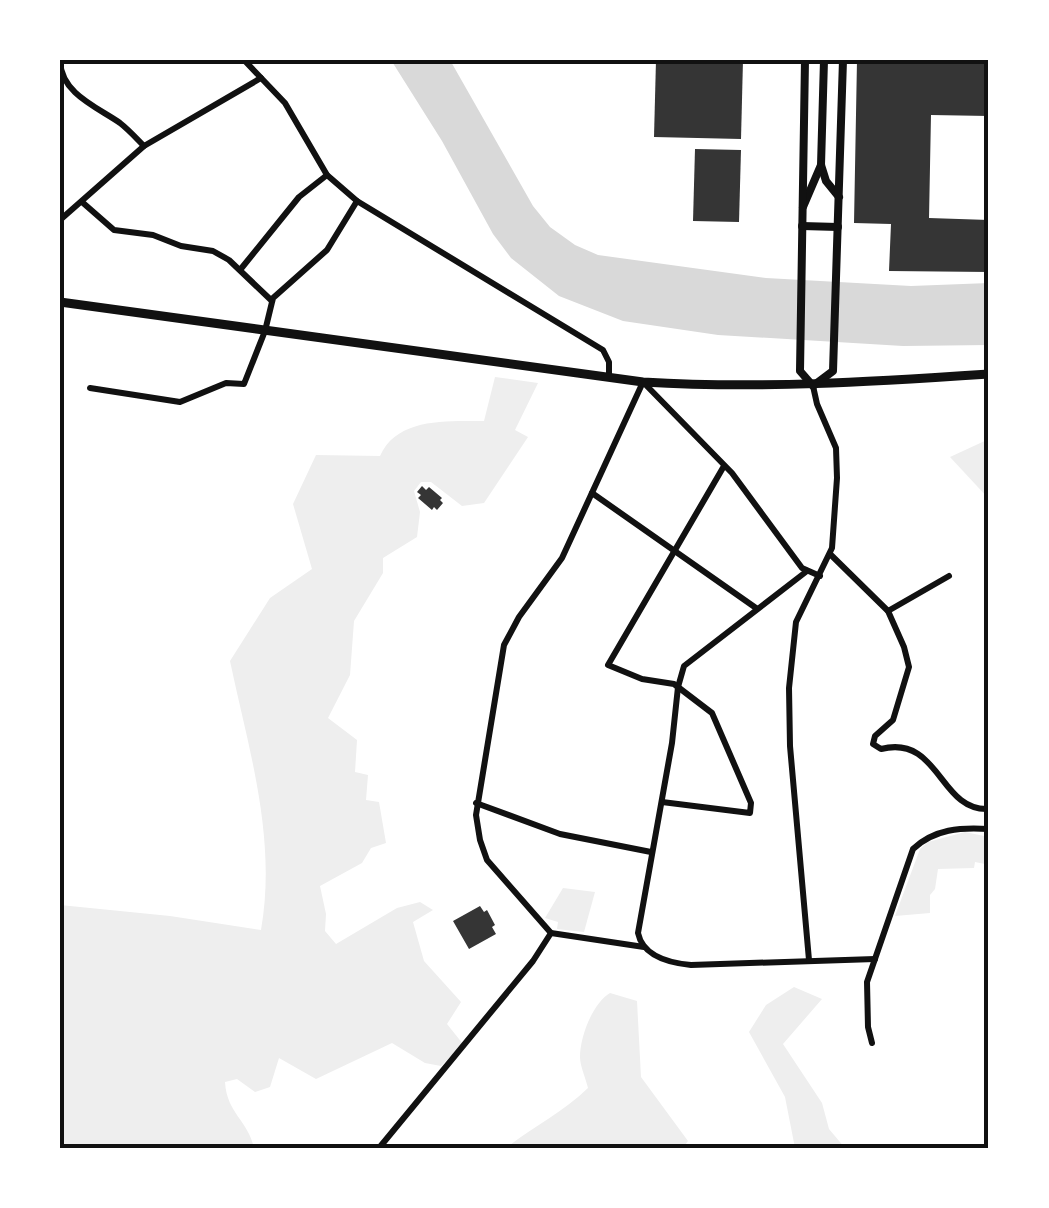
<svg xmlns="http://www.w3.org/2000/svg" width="1049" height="1208" viewBox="0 0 1049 1208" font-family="'Source Serif 4',serif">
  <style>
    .green { fill: #eee }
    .water { fill: #d9d9d9 }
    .building { fill: #353535 }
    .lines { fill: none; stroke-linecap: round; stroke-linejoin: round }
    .minor { stroke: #111; stroke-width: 6 }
    .tertiary { stroke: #111; stroke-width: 8 }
    .secondary { stroke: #111; stroke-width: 8 }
    .primary { stroke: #111; stroke-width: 9 }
    .neatline { fill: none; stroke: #111; stroke-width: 4 }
  </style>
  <rect width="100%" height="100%" fill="#fff"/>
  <!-- green -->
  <g class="green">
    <path d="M 495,377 L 538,383 L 515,430 L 528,437 L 484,503 L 462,506 L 431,482 L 421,482 L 414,491 L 420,512 L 417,537 L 383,558 L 383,573 L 354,621 L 350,675 L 328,718 L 357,740 L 355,772 L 368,775 L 366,800 L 379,802 L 386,843 L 371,848 L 362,863 L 320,886 L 326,914 L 325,931 L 336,944 L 397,908 L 420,902 L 433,910 L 413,922 L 424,961 L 461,1002 L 447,1024 L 463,1044 L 441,1066 L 425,1063 L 392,1043 L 316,1079 L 279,1058 L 270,1087 L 255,1092 L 237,1079 L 225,1082 C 227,1114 248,1120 254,1148 L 60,1148 L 60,905 L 170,916 L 261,930 C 277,838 249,751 230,661 L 270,598 L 312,569 L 293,504 L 316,455 L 380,456 C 397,417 448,421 484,421 Z"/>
    <polygon points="989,439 989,499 950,457"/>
    <polygon points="965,832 989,837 989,920 985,864 975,862 974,868 938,869 935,889 930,895 930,913 895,916 920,849 928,842"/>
    <polygon points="563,888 595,892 584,932 557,929 558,922 545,918"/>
    <polygon points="794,987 822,999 783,1044 822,1103 829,1129 845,1148 795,1148 785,1097 749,1032 766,1005"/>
    <path d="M 610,993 L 637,1001 L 641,1077 L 688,1141 L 683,1148 L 506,1148 C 533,1127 563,1112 588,1088 C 586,1079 580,1066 580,1057 C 580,1036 593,1003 610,993 Z"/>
  </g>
  <!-- water -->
  <polygon class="water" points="391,60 450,60 533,206 550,227 575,245 598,255 766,278 911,286 989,283 989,345 903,346 718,335 623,321 559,296 511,258 493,234 442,141"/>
  <!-- building -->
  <g class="building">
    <polygon points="656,60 743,60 741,139 654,137"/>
    <polygon points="857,60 989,60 989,116 931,115 929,218 989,220 989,272 889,271 891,224 854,223"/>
    <polygon points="695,149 741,150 739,222 693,221"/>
    <polygon points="422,486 426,490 429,487 442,498 440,500 443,503 437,510 434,507 432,510 418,498 421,495 417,492"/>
    <polygon points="480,906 484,912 487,910 495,925 492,927 496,934 469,949 453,921"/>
  </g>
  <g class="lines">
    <!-- minor -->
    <g class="minor">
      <polyline points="244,60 285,103 327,175 357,201 603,350 609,362 609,377"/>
      <path d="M 60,62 C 62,94 97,107 120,123 C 129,130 136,138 144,146"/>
      <polyline points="82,202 114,230 153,235 181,246 213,251 229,260 272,301"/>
      <polyline points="60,220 144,146 261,78"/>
      <polyline points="240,270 299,197 327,175"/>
      <polyline points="90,388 180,402 226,383 244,384 265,331 273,298 327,250 357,201"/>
      <polyline points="592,493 756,608"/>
      <path d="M 830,554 L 888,611 L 904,647 L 909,667 L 893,720 L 875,736 L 873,744 L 881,749 C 940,734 939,812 989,809"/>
      <path d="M 807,571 L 684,666 L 678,687 L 672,743 L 638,933 C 643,957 670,963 691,965 L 875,959"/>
      <polyline points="888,611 949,576"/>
      <polyline points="662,802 750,813 751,803 712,713 674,684 642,679 608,665 724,466"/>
      <polyline points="476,803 560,834 651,852"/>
      <polyline points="644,947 551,933 487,860 480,840 476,815 504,645 519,617 562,558 643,382 732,473 802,568 820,576"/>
      <polyline points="809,960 790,746 789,688 796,622 832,548 837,478 836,448 817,404 813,386"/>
      <path d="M 872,1043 L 868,1027 L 867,982 L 913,849 C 934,829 961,827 989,829"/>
      <polyline points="379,1148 533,961 551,933"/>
    </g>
    <!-- tertiary -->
    <g class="tertiary">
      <polyline points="824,60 821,165 826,181 839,197"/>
      <polyline points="803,207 821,165"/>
    </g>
    <!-- secondary -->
    <g class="secondary">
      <polyline points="805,60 800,371 813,386 833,371 843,60"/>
      <polyline points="802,226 838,227"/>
    </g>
    <!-- primary -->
    <path class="primary" d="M 60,302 L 643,382 C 762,389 870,382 989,374"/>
  </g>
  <!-- border -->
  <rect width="1049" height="1208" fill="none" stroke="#ffffff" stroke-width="125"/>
  <rect x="62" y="62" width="924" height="1084" class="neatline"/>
</svg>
